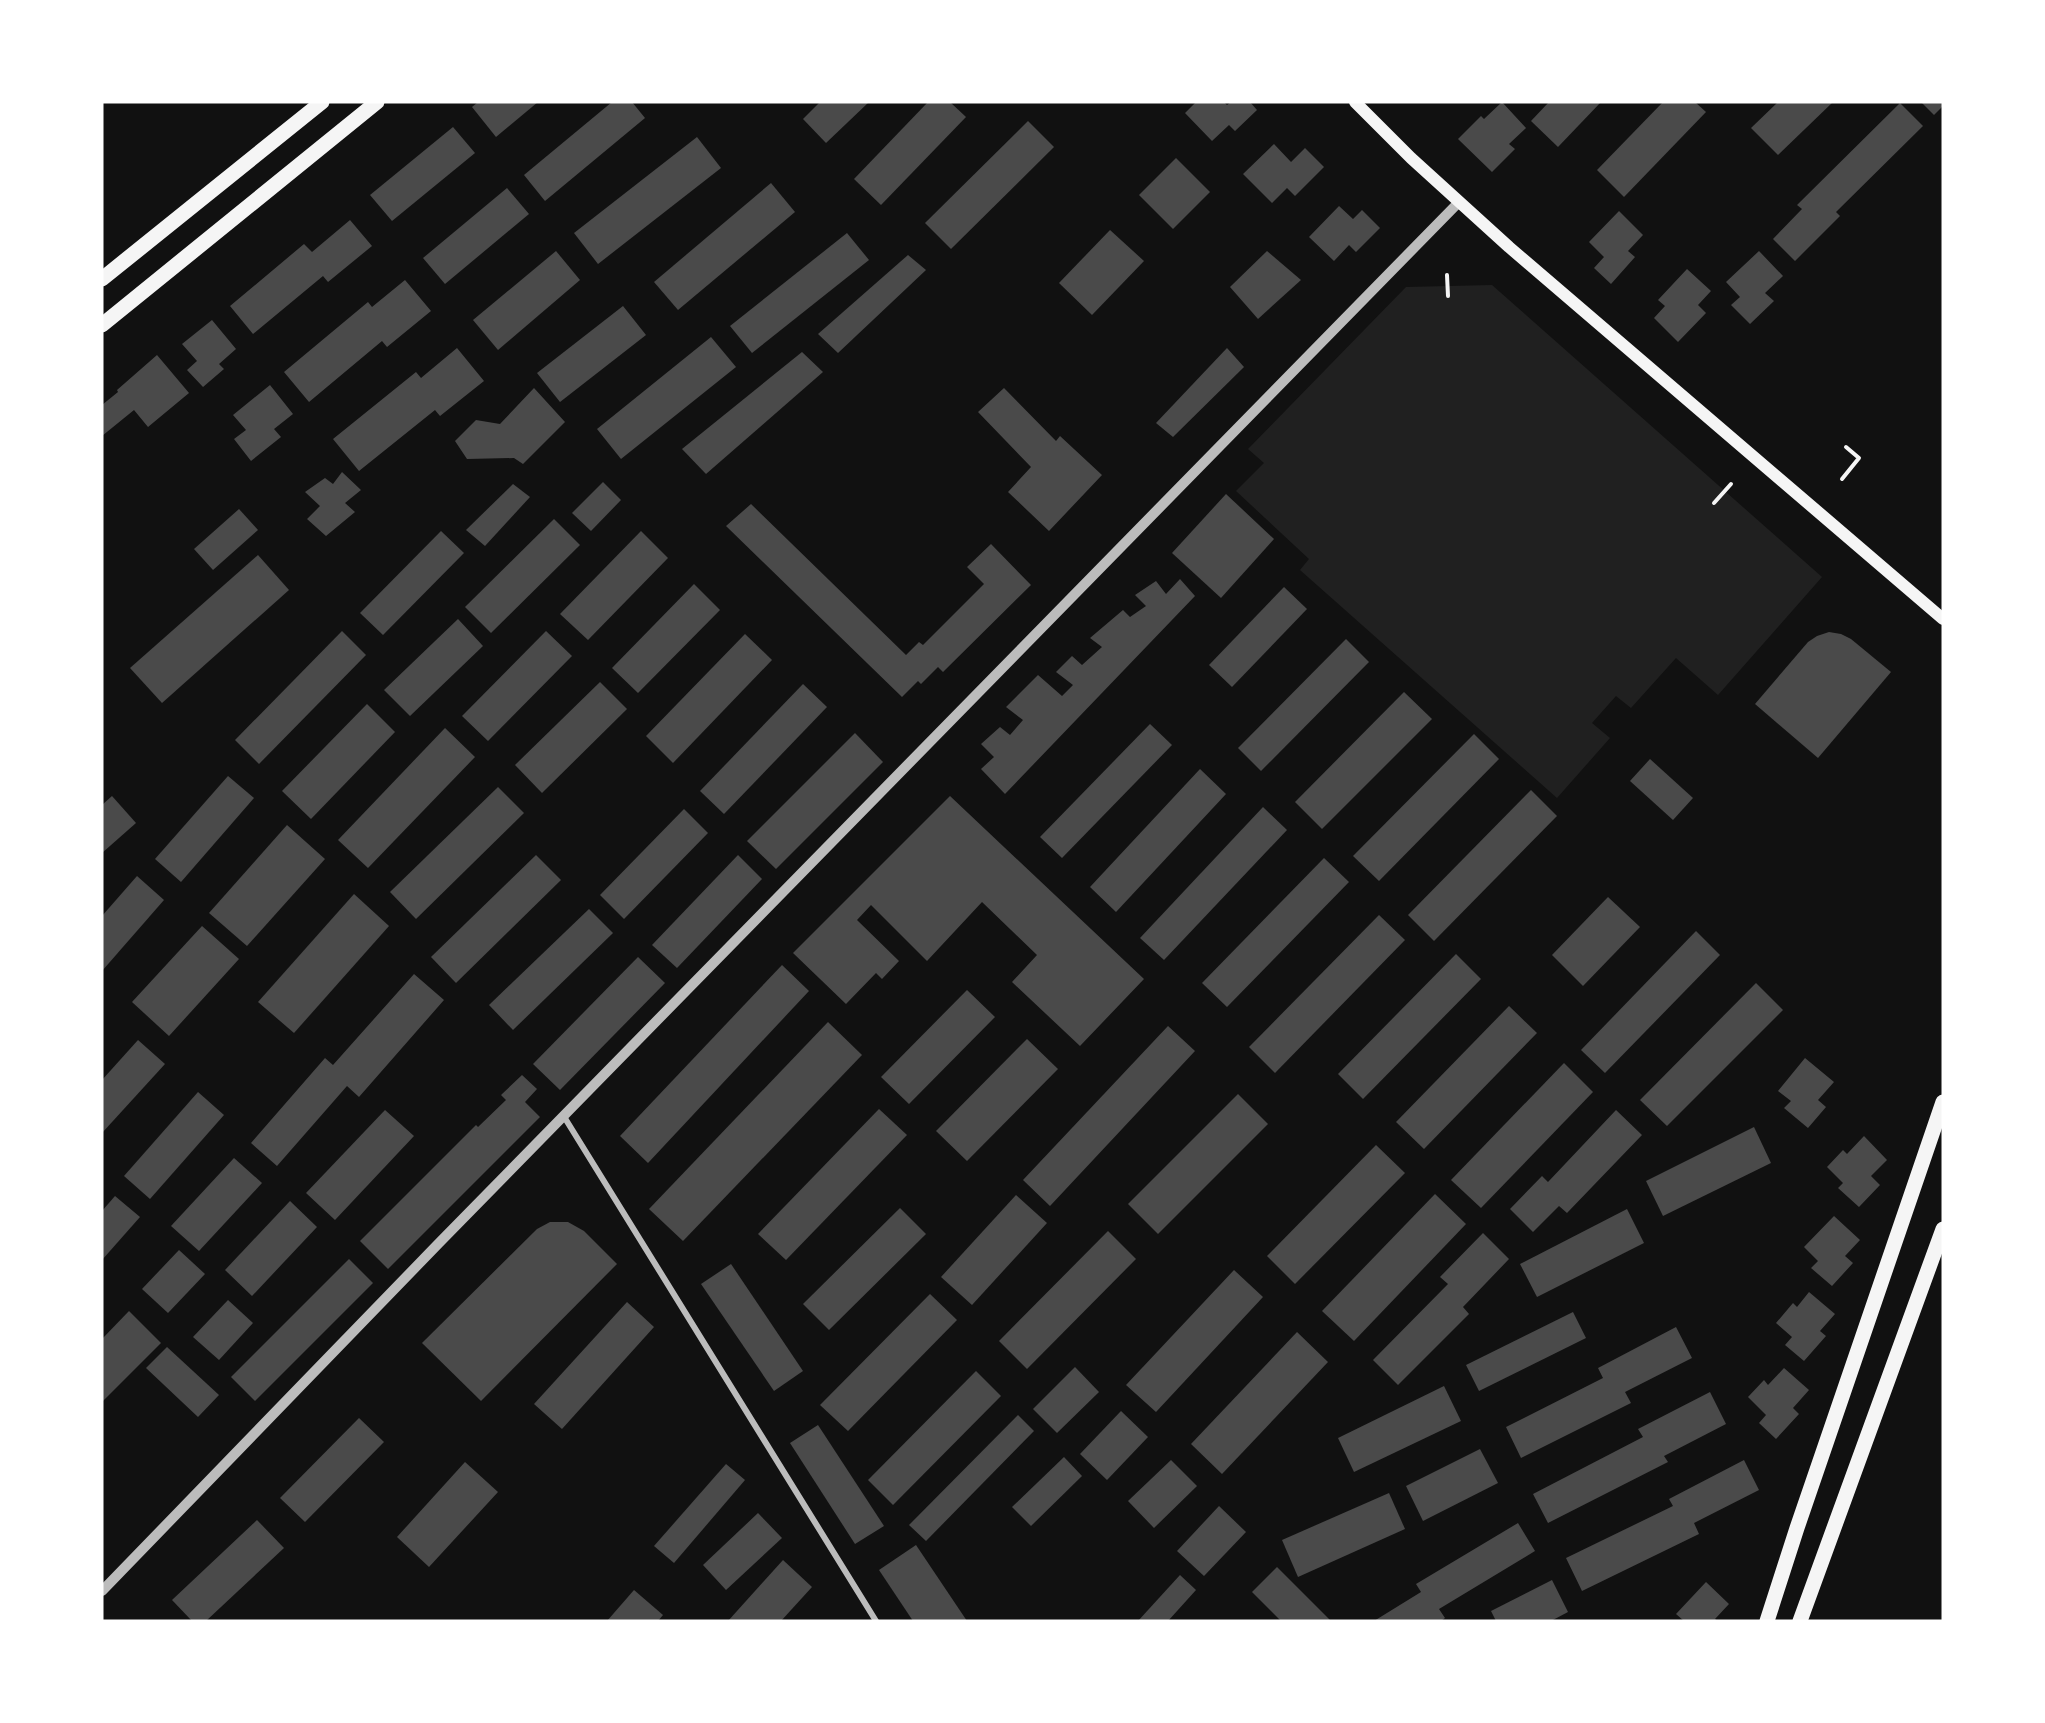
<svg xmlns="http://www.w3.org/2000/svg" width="2045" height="1723" viewBox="0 0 2045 1723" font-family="'DM Sans',sans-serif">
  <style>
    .green { fill: #202020 }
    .building { fill: #4a4a4a }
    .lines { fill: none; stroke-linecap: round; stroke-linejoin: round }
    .path { stroke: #f5f5f5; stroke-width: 4 }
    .minor { stroke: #bcbcbc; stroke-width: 6 }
    .tertiary { stroke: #bcbcbc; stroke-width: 10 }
    .secondary { stroke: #f5f5f5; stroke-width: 12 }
    .primary { stroke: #f5f5f5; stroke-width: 15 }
  </style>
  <rect width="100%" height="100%" fill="#111"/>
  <!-- green -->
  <polygon class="green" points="1492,285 1822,577 1718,695 1676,658 1631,708 1616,696 1592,723 1610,738 1557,798 1300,570 1309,559 1236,491 1264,463 1248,449 1406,287"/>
  <!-- building -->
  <g class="building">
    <polygon points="478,102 538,102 496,137 472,107"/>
    <polygon points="612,102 632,102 645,118 545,201 524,175"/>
    <polygon points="820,102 869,102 826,143 803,119"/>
    <polygon points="928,102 950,102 966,117 881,205 854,179"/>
    <polygon points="1196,102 1224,102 1227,105 1231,102 1250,102 1257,110 1235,131 1229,125 1212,141 1185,113"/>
    <polygon points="1502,102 1526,128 1509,144 1515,149 1492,172 1458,139 1481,116 1484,119"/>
    <polygon points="1549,102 1601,102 1558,147 1531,121"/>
    <polygon points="1663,102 1695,102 1706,112 1624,197 1597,170"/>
    <polygon points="1778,102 1833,102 1778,155 1751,128"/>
    <polygon points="1921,102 1943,102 1943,106 1934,115"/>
    <polygon points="1900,103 1923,126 1836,212 1840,216 1795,261 1773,239 1802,209 1797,205"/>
    <polygon points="1028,121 1054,147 951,249 925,223"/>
    <polygon points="453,127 475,153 392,221 370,195"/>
    <polygon points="697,137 721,168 598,264 574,233"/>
    <polygon points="1274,144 1291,162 1305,148 1324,167 1295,196 1287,188 1272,203 1243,174"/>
    <polygon points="1176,158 1210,192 1173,229 1139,195"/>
    <polygon points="771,183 795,212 678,310 654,282"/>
    <polygon points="507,188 529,214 445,284 423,258"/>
    <polygon points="1339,206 1353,219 1362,210 1380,228 1356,252 1349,245 1334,261 1309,237"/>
    <polygon points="1619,211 1643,235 1628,251 1635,257 1611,284 1594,268 1604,257 1589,242"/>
    <polygon points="350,220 372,246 328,282 323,276 253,334 230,306 304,244 312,252"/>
    <polygon points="1110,230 1144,261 1092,315 1059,283"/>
    <polygon points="847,233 869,260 752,353 730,326"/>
    <polygon points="556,251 580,280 498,350 473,320"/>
    <polygon points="1267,251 1301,280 1258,319 1230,287"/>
    <polygon points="1759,251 1783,276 1765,293 1774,301 1750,324 1731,305 1740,297 1726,282"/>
    <polygon points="908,255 926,270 838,353 818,334"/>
    <polygon points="1687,269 1711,291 1698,305 1706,313 1678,342 1654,318 1665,306 1658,300"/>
    <polygon points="405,280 431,311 387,347 382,341 309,402 284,372 368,302 372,307"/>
    <polygon points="623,306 646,335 560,402 537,373"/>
    <polygon points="212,320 236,349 219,364 224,369 203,387 187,370 197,361 182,344"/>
    <polygon points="711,337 736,367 621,459 597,429"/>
    <polygon points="457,348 484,381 440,416 435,410 359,471 333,439 416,372 421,378"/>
    <polygon points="1227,348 1244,367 1173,437 1156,423"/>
    <polygon points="802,352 823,372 706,474 682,449"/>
    <polygon points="157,355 189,393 148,427 134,410 102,436 102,405 118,392 117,390"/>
    <polygon points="270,385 293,414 274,429 281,437 251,461 234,439 246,430 233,415"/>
    <polygon points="534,388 565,422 523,464 514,458 467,459 455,441 476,420 500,424"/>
    <polygon points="1004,388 1056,441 1060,436 1102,475 1049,531 1008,492 1031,467 978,412"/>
    <polygon points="342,472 361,490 345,503 355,512 326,536 307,519 320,506 305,492 325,478 333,484"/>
    <polygon points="603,482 621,500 591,531 572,513"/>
    <polygon points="513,484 530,497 485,546 466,530"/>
    <polygon points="1226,494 1274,539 1221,598 1172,553"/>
    <polygon points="751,504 906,655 919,642 923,645 984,584 967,567 991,544 1031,585 943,672 938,667 921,684 918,681 902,697 726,526"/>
    <polygon points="239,509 258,530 213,570 194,549"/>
    <polygon points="554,519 580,545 491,633 465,607"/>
    <polygon points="441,531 464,553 383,635 360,613"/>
    <polygon points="641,531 668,558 588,640 560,614"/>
    <polygon points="258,555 289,590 162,703 130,668"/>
    <polygon points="1180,579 1195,596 1005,794 981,769 994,757 981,744 1000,727 1010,735 1023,720 1006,707 1038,675 1062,696 1073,685 1056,672 1072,656 1082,665 1102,647 1090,638 1123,610 1130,617 1146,606 1135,595 1156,581 1166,594"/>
    <polygon points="694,584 720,610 638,693 612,668"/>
    <polygon points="1284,587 1307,609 1232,687 1209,665"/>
    <polygon points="458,619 483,646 410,716 384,690"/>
    <polygon points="342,631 366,655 259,764 235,740"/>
    <polygon points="546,631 572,656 488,741 462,716"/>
    <polygon points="1829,632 1841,634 1851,639 1891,672 1818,758 1755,704 1808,642 1817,636"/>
    <polygon points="745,634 772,660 673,763 646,736"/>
    <polygon points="1346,639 1369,662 1261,771 1238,748"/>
    <polygon points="600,682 627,709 542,793 515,765"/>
    <polygon points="803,684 827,707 724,814 700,791"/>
    <polygon points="1404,692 1432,719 1322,829 1295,802"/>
    <polygon points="367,704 395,732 311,819 282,791"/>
    <polygon points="1150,724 1172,745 1062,858 1040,837"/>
    <polygon points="445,728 475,757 368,868 338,840"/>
    <polygon points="855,733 883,762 776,869 747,841"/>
    <polygon points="1474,734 1499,759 1379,881 1353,856"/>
    <polygon points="1650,759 1693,798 1673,820 1630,781"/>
    <polygon points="1200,769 1226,794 1116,912 1090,887"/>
    <polygon points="228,776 254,798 181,882 155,859"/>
    <polygon points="498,787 524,813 416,919 390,892"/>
    <polygon points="1531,790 1557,816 1434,941 1408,915"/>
    <polygon points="112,796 136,823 102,853 102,805"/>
    <polygon points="950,796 1144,979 1080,1046 1012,982 1037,955 982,902 927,961 871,905 857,920 899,961 882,979 876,973 846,1004 793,953"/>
    <polygon points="1263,807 1287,830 1164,960 1140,938"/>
    <polygon points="684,809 708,833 624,919 600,895"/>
    <polygon points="287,825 325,859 247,946 209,913"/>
    <polygon points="536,855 561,880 456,983 431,957"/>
    <polygon points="738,855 762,879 677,968 652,945"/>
    <polygon points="1324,858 1349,882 1227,1007 1202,983"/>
    <polygon points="137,876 164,900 102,971 102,916"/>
    <polygon points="354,894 389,926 294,1033 258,1002"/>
    <polygon points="1608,897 1640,927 1583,986 1552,955"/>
    <polygon points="589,909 613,933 513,1030 489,1005"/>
    <polygon points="1379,915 1405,940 1275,1073 1249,1047"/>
    <polygon points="202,926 239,959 169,1036 132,1002"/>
    <polygon points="1696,931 1720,955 1605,1073 1581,1050"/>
    <polygon points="1456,954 1481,979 1363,1099 1338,1074"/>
    <polygon points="638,957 665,983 560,1090 533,1064"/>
    <polygon points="782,965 809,991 648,1163 620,1136"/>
    <polygon points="414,974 444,1000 359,1097 347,1086 277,1166 251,1143 325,1058 333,1065"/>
    <polygon points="1756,983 1783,1010 1667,1126 1640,1100"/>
    <polygon points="967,990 995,1017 909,1104 881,1077"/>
    <polygon points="1509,1006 1537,1033 1424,1149 1396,1122"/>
    <polygon points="828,1022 862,1055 683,1241 649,1209"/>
    <polygon points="1168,1026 1195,1051 1050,1206 1023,1180"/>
    <polygon points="1027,1039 1058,1069 967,1161 936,1131"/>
    <polygon points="138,1040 165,1064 102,1133 102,1080"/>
    <polygon points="1805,1058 1834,1082 1818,1100 1826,1107 1808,1128 1784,1108 1791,1101 1778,1091"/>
    <polygon points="1564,1063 1593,1092 1481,1208 1451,1180"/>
    <polygon points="522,1075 537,1089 525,1102 540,1117 388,1269 360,1241 476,1125 478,1127 506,1100 501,1095"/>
    <polygon points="198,1092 224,1115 150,1199 124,1176"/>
    <polygon points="1238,1094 1268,1124 1158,1234 1128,1204"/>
    <polygon points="879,1109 907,1135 786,1260 758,1234"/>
    <polygon points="385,1110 414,1136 335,1220 306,1193"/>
    <polygon points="1616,1110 1642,1135 1567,1213 1559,1206 1533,1232 1510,1209 1542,1176 1548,1182"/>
    <polygon points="1754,1127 1771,1163 1663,1216 1646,1181"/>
    <polygon points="1864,1136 1887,1160 1871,1176 1880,1185 1859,1207 1838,1188 1843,1183 1827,1167 1843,1150 1847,1154"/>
    <polygon points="1376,1145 1405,1173 1295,1284 1267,1256"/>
    <polygon points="234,1158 262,1183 199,1251 171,1226"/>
    <polygon points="1435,1194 1466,1224 1354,1341 1322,1311"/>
    <polygon points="1016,1195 1047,1223 972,1305 941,1277"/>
    <polygon points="115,1196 140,1217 102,1260 102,1211"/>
    <polygon points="290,1201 317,1227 252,1296 225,1270"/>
    <polygon points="900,1208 926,1234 829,1330 803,1304"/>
    <polygon points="1627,1209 1644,1243 1537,1297 1520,1264"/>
    <polygon points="1834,1216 1860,1240 1845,1256 1853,1263 1832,1286 1811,1268 1818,1261 1804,1247"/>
    <polygon points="550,1222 568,1222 584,1231 617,1264 481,1401 422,1343 537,1229"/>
    <polygon points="1108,1231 1136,1259 1027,1369 999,1341"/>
    <polygon points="1483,1233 1509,1259 1463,1307 1469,1314 1398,1385 1373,1360 1448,1284 1440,1277"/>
    <polygon points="179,1250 205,1274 168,1313 142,1289"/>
    <polygon points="349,1259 373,1283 255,1401 231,1377"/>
    <polygon points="731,1264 803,1371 774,1391 701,1284"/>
    <polygon points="1234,1270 1263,1297 1156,1412 1126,1385"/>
    <polygon points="1809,1292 1835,1314 1820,1331 1826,1336 1804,1361 1785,1345 1792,1337 1776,1323 1793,1303 1797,1307"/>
    <polygon points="930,1294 957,1320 848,1431 820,1405"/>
    <polygon points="228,1300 253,1323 219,1360 193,1337"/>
    <polygon points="627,1302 654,1327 562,1429 534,1404"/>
    <polygon points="129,1311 161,1343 102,1402 102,1339"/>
    <polygon points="1573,1312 1586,1338 1479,1391 1466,1365"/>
    <polygon points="1676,1327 1692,1358 1625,1392 1631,1403 1521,1458 1506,1427 1603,1378 1598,1368"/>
    <polygon points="1297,1332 1328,1362 1222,1474 1191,1444"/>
    <polygon points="167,1347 219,1395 198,1417 146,1368"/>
    <polygon points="1075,1367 1099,1392 1057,1433 1033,1409"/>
    <polygon points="1784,1368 1809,1390 1793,1408 1799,1414 1776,1439 1759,1423 1766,1415 1748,1397 1764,1380 1768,1385"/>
    <polygon points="976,1371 1001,1396 893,1505 868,1480"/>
    <polygon points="1444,1386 1461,1421 1354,1472 1338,1438"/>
    <polygon points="1710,1392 1726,1424 1664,1456 1668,1462 1548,1523 1533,1494 1643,1437 1638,1429"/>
    <polygon points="1121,1411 1148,1437 1107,1480 1080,1454"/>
    <polygon points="1018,1415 1034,1431 926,1541 909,1525"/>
    <polygon points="359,1418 384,1442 305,1522 280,1498"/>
    <polygon points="818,1425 884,1526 855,1544 790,1443"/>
    <polygon points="1480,1449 1498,1483 1423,1521 1406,1486"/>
    <polygon points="1064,1457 1082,1476 1031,1526 1012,1507"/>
    <polygon points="1171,1460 1197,1486 1154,1528 1128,1501"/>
    <polygon points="1744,1460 1759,1490 1694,1523 1699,1534 1582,1591 1566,1558 1673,1506 1669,1499"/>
    <polygon points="465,1462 498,1492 429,1567 397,1537"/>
    <polygon points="726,1464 745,1480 674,1563 654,1546"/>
    <polygon points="1389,1493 1405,1529 1298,1577 1282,1540"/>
    <polygon points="1219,1506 1246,1532 1204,1576 1177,1551"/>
    <polygon points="758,1513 782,1538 726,1590 703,1565"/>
    <polygon points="257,1520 284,1548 206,1621 192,1621 172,1600"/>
    <polygon points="1518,1523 1535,1551 1439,1609 1445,1618 1441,1621 1374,1621 1421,1592 1416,1584"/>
    <polygon points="916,1545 967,1621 913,1621 879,1570"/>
    <polygon points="783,1560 812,1587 781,1621 728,1621"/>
    <polygon points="1277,1567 1331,1621 1281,1621 1252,1592"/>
    <polygon points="1180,1575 1196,1590 1168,1621 1138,1621"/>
    <polygon points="1552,1580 1568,1612 1551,1621 1496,1621 1491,1611"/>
    <polygon points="1706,1582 1729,1604 1715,1619 1718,1621 1684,1621 1676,1614"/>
    <polygon points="634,1590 663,1615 658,1621 607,1621"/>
  </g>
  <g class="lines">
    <!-- path -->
    <g class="path">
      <polyline points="1447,275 1448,296"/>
      <polyline points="1842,479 1859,458 1846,447"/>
      <polyline points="1714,503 1731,484"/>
    </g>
    <!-- minor -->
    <polyline class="minor" points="563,1115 876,1621"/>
    <!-- tertiary -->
    <polyline class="tertiary" points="102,1591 439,1243 1459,202"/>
    <!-- secondary -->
    <polyline class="secondary" points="1355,102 1411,158 1509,247 1943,619"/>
    <!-- primary -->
    <g class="primary">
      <polyline points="102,279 322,102"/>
      <polyline points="102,325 377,102"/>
      <polyline points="1767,1621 1797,1528 1943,1102"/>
      <polyline points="1800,1621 1943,1229"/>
    </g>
  </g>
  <!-- border -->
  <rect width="2045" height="1723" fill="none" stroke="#ffffff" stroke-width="207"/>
</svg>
